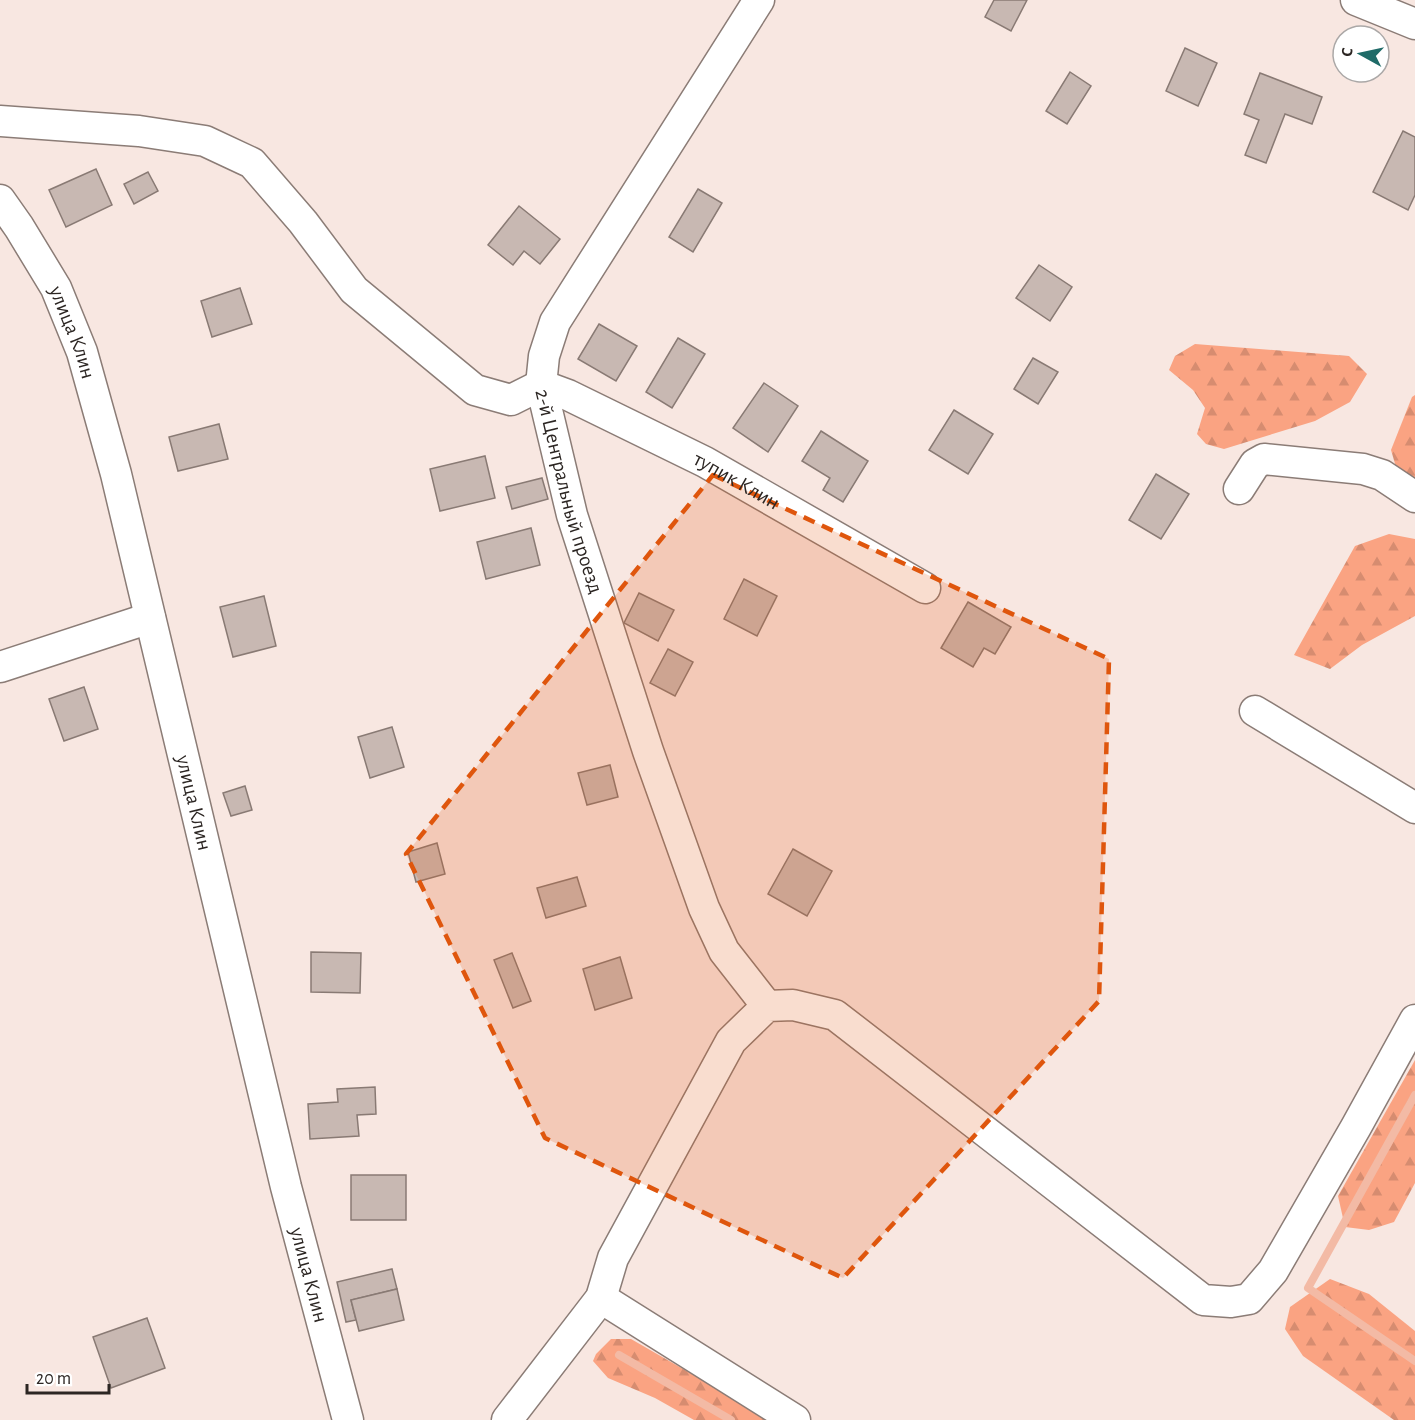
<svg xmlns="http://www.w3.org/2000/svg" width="1415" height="1420" viewBox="0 0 1415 1420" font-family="'Alegreya Sans',sans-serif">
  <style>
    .forest { fill: url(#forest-firs) }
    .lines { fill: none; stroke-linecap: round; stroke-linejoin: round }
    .stream { stroke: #f3baa5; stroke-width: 8 }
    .building { fill: #c8b8b2; stroke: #897a74; stroke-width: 1.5 }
    .minor-casing { stroke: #8b7c76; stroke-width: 33 }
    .minor { stroke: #fff; stroke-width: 30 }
    .marked { fill: #df560d; fill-opacity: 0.2; stroke: #df560d; stroke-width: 4.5; stroke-dasharray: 12 8; stroke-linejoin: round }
    .labels { text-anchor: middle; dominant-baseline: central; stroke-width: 4.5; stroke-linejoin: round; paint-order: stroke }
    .street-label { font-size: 21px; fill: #2c2623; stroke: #fff }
  </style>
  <defs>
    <pattern id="forest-firs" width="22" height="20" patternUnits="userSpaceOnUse" patternTransform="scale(1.5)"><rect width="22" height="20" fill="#faa382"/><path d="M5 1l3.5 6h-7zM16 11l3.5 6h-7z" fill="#d68c70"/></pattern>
  </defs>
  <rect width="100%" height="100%" fill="#f8e7e1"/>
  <!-- forest -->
  <g class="forest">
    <polygon points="1195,344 1349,356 1367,374 1350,402 1315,421 1224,449 1206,444 1197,434 1205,408 1193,390 1169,370 1175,356"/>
    <polygon points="1415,395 1415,480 1396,467 1391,450 1412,397"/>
    <polygon points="1389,534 1415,539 1415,616 1362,645 1330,669 1294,655 1355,546"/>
    <polygon points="1415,1060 1415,1183 1394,1222 1369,1230 1345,1227 1338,1196"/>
    <polygon points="1330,1279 1369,1294 1415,1331 1415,1420 1394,1420 1303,1356 1285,1329 1290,1307"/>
    <polygon points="611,1339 631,1339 772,1420 694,1420 655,1398 608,1378 593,1361 596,1354"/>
  </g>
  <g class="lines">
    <!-- stream -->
    <g class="stream">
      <polyline points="1415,1095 1308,1288 1415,1361"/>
      <polyline points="619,1355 731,1420"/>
    </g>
  </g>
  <!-- building -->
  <g class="building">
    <polygon points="994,0 1027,0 1011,31 985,17"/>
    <polygon points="1185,48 1217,63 1198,106 1166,91"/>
    <polygon points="1070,72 1091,86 1067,124 1046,111"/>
    <polygon points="1260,73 1322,97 1312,124 1285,114 1266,163 1245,155 1259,120 1244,114"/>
    <polygon points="1403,131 1415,137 1415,195 1408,210 1373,192"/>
    <polygon points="96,169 112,205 66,227 49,190"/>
    <polygon points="148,172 158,191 134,204 124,184"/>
    <polygon points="698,189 722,203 693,252 669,237"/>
    <polygon points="519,206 560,239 540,264 524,251 513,265 488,245"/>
    <polygon points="1039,265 1072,287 1050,321 1016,298"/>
    <polygon points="240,288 252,324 212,337 201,301"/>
    <polygon points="599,324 637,346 616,381 578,359"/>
    <polygon points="678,338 705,354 672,408 646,392"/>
    <polygon points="1033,358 1058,372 1038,404 1014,389"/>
    <polygon points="764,383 798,406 768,452 733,428"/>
    <polygon points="954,410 993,434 968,474 929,450"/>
    <polygon points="219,424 228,459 178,471 169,437"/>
    <polygon points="821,431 868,461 843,502 823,490 830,478 802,461"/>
    <polygon points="485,456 495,498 440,511 430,469"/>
    <polygon points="1156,474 1189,494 1161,539 1129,520"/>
    <polygon points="542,478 548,499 512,509 506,487"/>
    <polygon points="531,528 540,565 486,579 477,542"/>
    <polygon points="744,579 777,596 757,636 724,619"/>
    <polygon points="639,593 674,610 658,641 624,623"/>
    <polygon points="264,596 276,646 233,657 220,607"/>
    <polygon points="968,602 1011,627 995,654 984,648 973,667 941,648"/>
    <polygon points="668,649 693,662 675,696 650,683"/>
    <polygon points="84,687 98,729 64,741 49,699"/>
    <polygon points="392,727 404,767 370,778 358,737"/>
    <polygon points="610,765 618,797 587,805 578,773"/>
    <polygon points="245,786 252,810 231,816 223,793"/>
    <polygon points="437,843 445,874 416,882 408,852"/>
    <polygon points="793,849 832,871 807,916 768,894"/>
    <polygon points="577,877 586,906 546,918 537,888"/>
    <polygon points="311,952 361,953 360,993 311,992"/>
    <polygon points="512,953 531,1001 513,1008 494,960"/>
    <polygon points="620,957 632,998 595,1010 583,969"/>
    <polygon points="375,1087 376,1114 357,1115 359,1136 310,1139 308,1104 338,1102 337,1089"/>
    <rect x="351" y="1175" width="55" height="45"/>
    <polygon points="392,1269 397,1289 351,1300 356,1320 346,1322 337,1282"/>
    <polygon points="397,1289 404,1320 359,1331 351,1300"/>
    <polygon points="147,1318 165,1368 111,1388 93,1337"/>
  </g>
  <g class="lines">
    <!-- minor casing -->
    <g class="minor-casing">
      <g id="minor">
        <path id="s1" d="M 759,0 L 555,322 L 544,356 L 541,385 L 572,515 L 648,751 L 704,908 L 724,951 L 767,1006"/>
        <polyline points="1356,0 1415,24"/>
        <path id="s2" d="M 0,121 L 139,131 L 205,141 L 252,163 L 303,222 L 354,290 L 475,390 L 511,400 L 541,385 L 568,395 L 705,462 L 925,588"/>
        <path id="s3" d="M 0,200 L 19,227 L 56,288 L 82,352 L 116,474 L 286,1187 L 348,1420"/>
        <polyline points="1239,489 1255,464 1264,459 1363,469 1382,475 1415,497"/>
        <polyline points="0,667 150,618"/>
        <polyline points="1255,711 1415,808"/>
        <polyline points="601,1298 795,1420"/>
        <polyline points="507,1420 601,1298 613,1258 731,1041 767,1006 793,1005 835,1015 1203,1300 1231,1302 1249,1299 1273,1271 1356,1127 1415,1020"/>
      </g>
    </g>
    <!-- minor -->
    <use href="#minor" class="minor"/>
  </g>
  <!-- marked area -->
  <path class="marked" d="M 713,475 L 1109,659 L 1099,1001 L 843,1278 L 545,1138 L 406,854 Z"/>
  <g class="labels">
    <!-- street labels -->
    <g class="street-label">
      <text stroke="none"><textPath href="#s3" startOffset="152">улица Клин</textPath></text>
      <text stroke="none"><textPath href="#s2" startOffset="867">тупик Клин</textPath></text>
      <text stroke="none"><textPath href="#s1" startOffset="556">2-й Центральный проезд</textPath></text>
      <text stroke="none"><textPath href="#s3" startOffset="638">улица Клин</textPath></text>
      <text stroke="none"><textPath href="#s3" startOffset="1124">улица Клин</textPath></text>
    </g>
  </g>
  <!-- north arrow -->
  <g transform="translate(1361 54) rotate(278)"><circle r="28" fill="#ffffff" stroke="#aba8a7" stroke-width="1.5"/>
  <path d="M0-4.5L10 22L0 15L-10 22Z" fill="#1f6b68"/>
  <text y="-9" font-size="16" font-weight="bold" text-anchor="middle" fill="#2c2623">С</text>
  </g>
  <!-- scale -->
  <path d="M27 1384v9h82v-9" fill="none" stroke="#2c2623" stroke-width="3"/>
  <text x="36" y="1384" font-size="18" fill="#2c2623" stroke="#ffffff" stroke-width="4.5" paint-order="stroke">20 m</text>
</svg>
